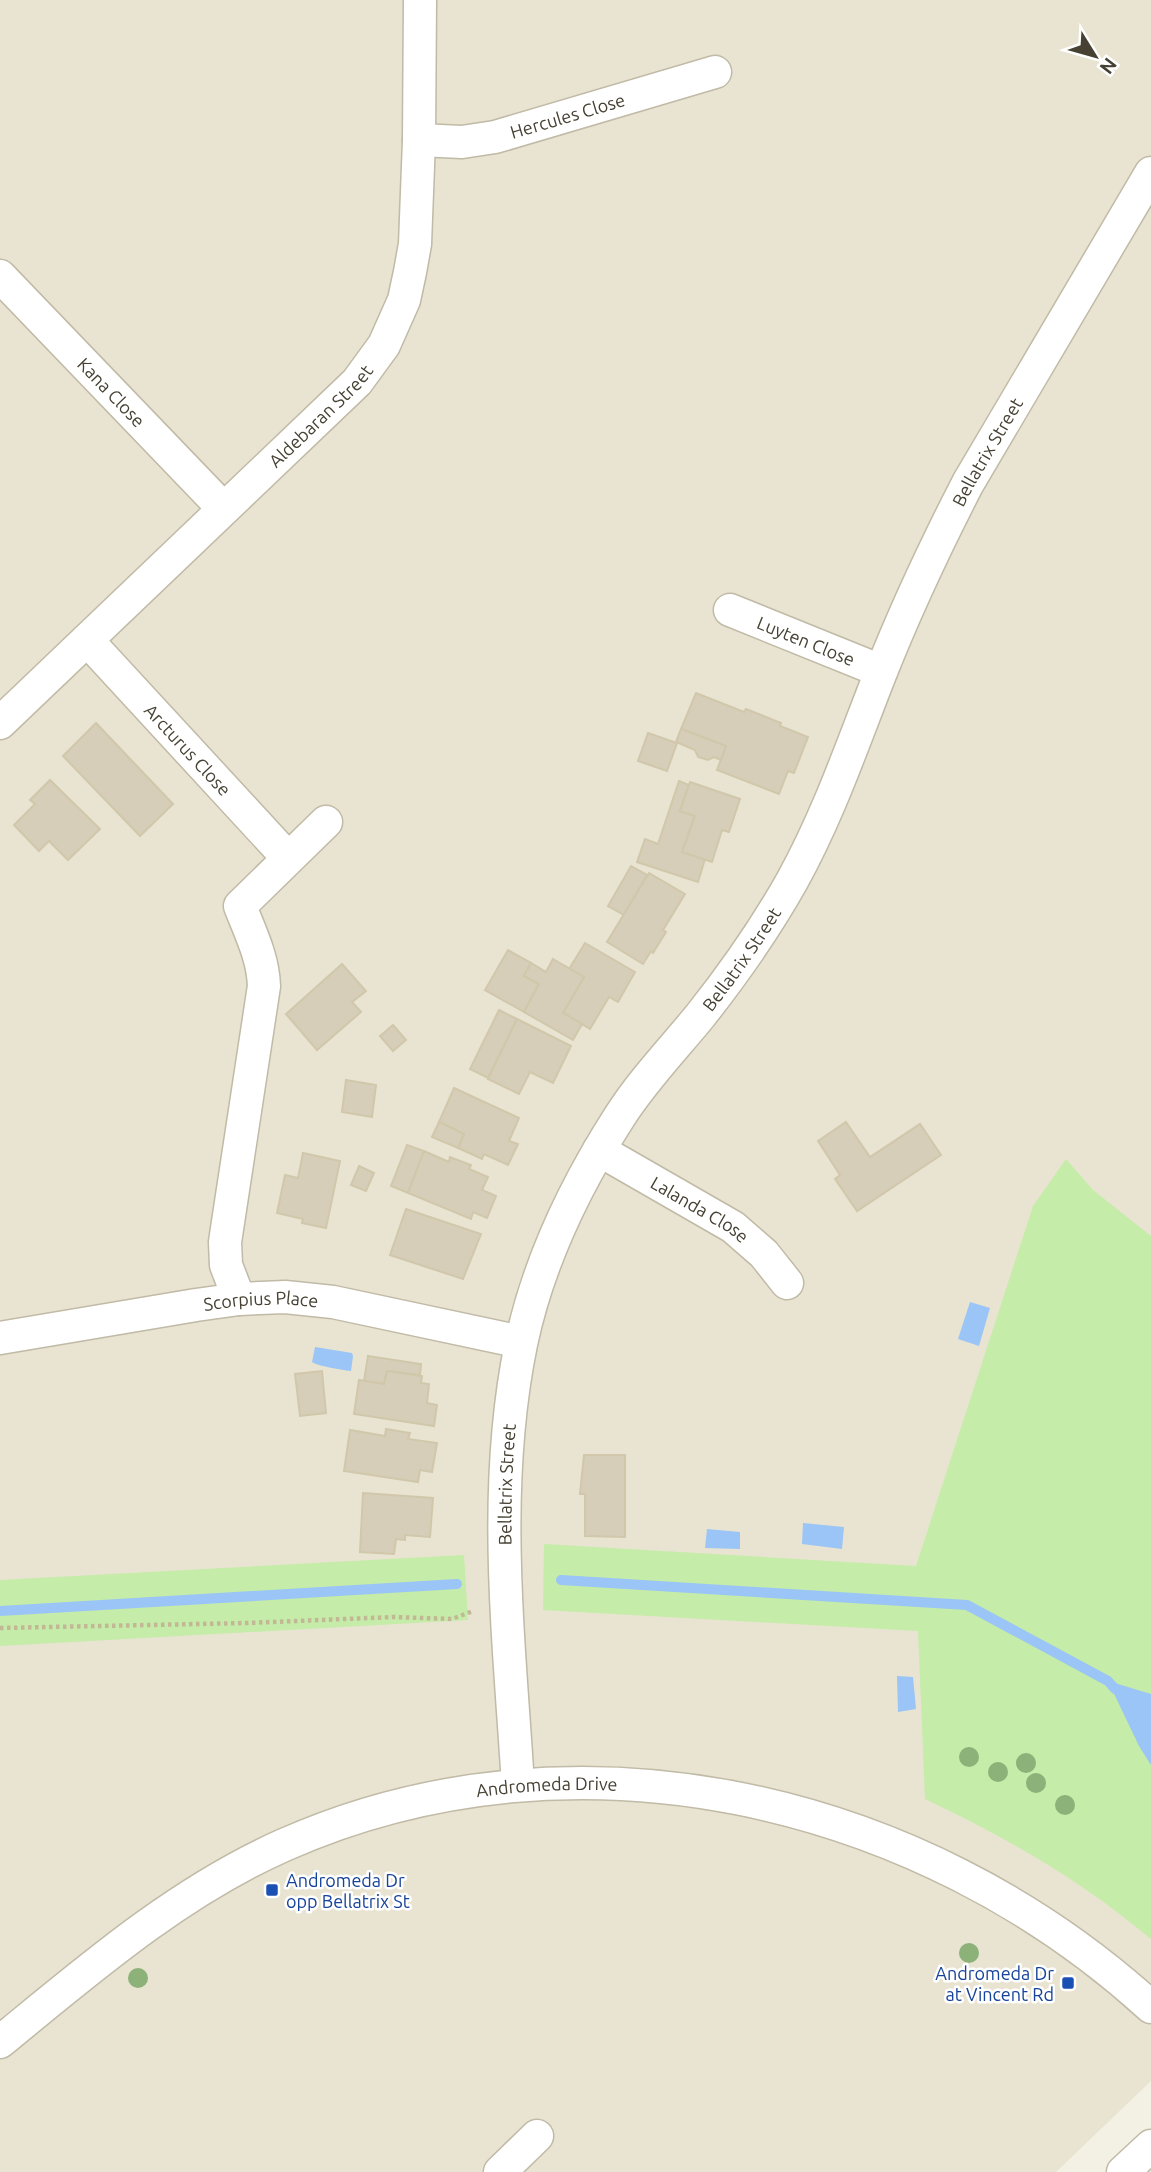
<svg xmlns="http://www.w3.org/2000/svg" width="1151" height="2172" viewBox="0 0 1151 2172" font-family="Ubuntu,sans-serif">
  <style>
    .residential { fill: #e8e4d1 }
    .green { fill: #c5eca8 }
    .water { fill: #9ac5f6 }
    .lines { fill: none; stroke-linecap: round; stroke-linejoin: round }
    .stream { stroke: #9ac5f6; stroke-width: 10 }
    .building { fill: #d6ceb8; stroke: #d1c7ab; stroke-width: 2 }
    .minor-casing { stroke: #c0baa6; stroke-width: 35 }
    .path { stroke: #c3b895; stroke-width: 4.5; stroke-dasharray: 3.5 3.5; stroke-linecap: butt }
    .minor { stroke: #fff; stroke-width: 32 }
    .tree { fill: #8cb179 }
    .transit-dot { fill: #1a4fb4; stroke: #fff; stroke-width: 2.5 }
    .labels { text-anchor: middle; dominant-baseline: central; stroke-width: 5; stroke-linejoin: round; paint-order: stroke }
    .street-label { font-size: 18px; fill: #464133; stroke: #fff }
    .transit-label { font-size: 18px; fill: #164399; stroke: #fff; text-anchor: start }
  </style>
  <rect width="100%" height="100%" fill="#f3f1e4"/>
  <!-- residential -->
  <polygon class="residential" points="0,0 1151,0 1151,2081 1056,2172 0,2172"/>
  <!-- green -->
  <g class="green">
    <path d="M 1066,1159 L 1093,1190 L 1151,1236 L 1151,1939 C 1079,1879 1009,1839 925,1799 L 918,1631 L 543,1610 L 544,1544 L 916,1566 L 1033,1206 Z"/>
    <polygon points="464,1555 468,1620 0,1646 0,1580"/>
  </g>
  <!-- water -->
  <g class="water">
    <polygon points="970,1302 990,1308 979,1346 958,1339"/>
    <path d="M 315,1347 L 352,1353 L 353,1356 L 351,1371 C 343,1370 317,1366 312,1362 Z"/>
    <polygon points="803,1523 844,1527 842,1549 802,1544"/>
    <polygon points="707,1529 740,1532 740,1549 705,1548"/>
    <polygon points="897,1676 913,1677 916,1709 898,1712"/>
    <polygon points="1108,1681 1151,1694 1151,1765 1139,1746"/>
  </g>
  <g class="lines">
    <!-- stream -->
    <g class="stream">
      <polyline points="561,1580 967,1605 1108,1681 1115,1689"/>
      <polyline points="0,1611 457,1584"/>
    </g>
  </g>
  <!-- building -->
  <g class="building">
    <polygon points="696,693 744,712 746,709 781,723 780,726 808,737 794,773 788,771 779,794 717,770 726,746 681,729"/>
    <polygon points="96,723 173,804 140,836 63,756"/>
    <polygon points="681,729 726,746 721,760 714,757 708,760 698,757 695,750 676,742"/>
    <polygon points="648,733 677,743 667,771 638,761"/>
    <polygon points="50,780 100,829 68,860 49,841 39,851 14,825 35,804 30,800"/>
    <polygon points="679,781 689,785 680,811 695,816 682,852 705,859 698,882 637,862 645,839 658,844"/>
    <polygon points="690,782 740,799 729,832 722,830 712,862 682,852 695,816 680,811"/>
    <polygon points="631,866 647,875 624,915 608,906"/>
    <polygon points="649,873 685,894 663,930 666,932 653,953 651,951 643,964 607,942"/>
    <polygon points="585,943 635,972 618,1002 609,997 590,1029 563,1013 584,977 569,969"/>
    <polygon points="508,950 531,963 524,976 539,984 524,1012 485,990"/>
    <polygon points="553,959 584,977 563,1013 582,1024 573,1040 524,1012 539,984 524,976 531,963 546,972"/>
    <polygon points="342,964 366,991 352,1002 361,1012 317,1050 286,1014"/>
    <polygon points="499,1010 517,1019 488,1078 470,1069"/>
    <polygon points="517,1019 571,1046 553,1083 530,1072 519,1094 488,1079"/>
    <polygon points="393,1025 406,1040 393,1051 380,1036"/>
    <polygon points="346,1080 376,1085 372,1117 342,1112"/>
    <polygon points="454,1088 519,1118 509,1141 518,1144 508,1165 484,1154 482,1159 458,1148 464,1134 439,1122"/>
    <polygon points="439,1122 464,1134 458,1148 432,1137"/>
    <polygon points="846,1122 870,1157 920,1124 941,1155 857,1211 835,1179 840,1175 818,1141"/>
    <polygon points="407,1145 424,1151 408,1193 391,1186"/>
    <polygon points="424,1151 449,1162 450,1157 471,1165 469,1169 488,1177 482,1190 496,1196 487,1218 473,1212 471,1219 408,1193"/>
    <polygon points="303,1153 340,1161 326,1228 302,1223 303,1219 277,1213 285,1175 298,1178"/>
    <polygon points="359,1166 374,1173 366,1191 351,1185"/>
    <polygon points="406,1209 481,1234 463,1279 390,1255"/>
    <polygon points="368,1356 421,1364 420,1375 387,1371 384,1384 364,1381"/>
    <polygon points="322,1371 326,1413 300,1416 295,1374"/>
    <polygon points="387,1371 422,1376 421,1383 429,1384 427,1403 437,1405 434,1426 354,1414 359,1380 384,1384"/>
    <polygon points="386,1429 410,1433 408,1439 437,1443 432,1472 420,1470 418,1482 344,1471 350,1430 385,1436"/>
    <polygon points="584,1455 625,1455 625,1537 585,1536 585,1494 580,1494"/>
    <polygon points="363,1493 433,1498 430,1537 405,1535 405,1540 396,1539 394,1554 360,1552"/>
  </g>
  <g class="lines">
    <!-- minor casing -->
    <g class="minor-casing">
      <g id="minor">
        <path id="s1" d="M 419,140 L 462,142 L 495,137 L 715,72"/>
        <path id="s2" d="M 0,276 L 223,508"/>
        <path id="s3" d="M 730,610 L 881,671"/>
        <path id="s4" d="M 87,640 L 288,858"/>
        <path id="s5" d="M 0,723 L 357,382 L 384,345 L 404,300 L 410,272 L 415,244 L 419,140 L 420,0"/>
        <path id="s6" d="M 599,1150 L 733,1227 L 764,1254 L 787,1283"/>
        <path d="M 239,1299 L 226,1265 L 225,1242 L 264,986 C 263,957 250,932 240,906 L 326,822"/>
        <path id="s7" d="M 0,1338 L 196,1305 L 239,1299 L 285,1297 L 333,1302 L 521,1342"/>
        <path id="s8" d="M 518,1785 C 509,1638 491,1490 521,1344 C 538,1263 575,1186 620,1116 C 643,1080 673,1049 700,1016 C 734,973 765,929 792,881 C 828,816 852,746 879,677 C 905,611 935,547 968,483 L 1151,173"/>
        <path id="s9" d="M 0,2042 C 89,1969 178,1892 284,1845 C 575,1716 921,1797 1151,2007"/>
        <polyline points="500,2172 537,2136"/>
        <polyline points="1123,2172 1151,2146"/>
      </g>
    </g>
    <!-- path -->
    <polyline class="path" points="0,1628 247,1623 394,1617 452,1619 473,1611"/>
    <!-- minor -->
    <use href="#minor" class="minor"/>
  </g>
  <!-- trees -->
  <g class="tree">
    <circle cx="969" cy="1757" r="10"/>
    <circle cx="1026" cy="1763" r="10"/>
    <circle cx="998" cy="1772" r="10"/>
    <circle cx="1036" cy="1783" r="10"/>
    <circle cx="1065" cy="1805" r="10"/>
    <circle cx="969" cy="1953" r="10"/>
    <circle cx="138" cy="1978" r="10"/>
  </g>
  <!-- markers -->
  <g class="transit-dot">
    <rect x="265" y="1883" width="14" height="14" rx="3.5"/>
    <rect x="1061" y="1976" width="14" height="14" rx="3.5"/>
  </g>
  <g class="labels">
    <!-- street labels -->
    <g class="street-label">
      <text stroke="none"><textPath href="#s1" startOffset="152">Hercules Close</textPath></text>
      <text stroke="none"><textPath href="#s2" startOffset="161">Kana Close</textPath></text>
      <text stroke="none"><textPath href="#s5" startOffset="444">Aldebaran Street</textPath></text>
      <text stroke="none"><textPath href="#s8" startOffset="1456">Bellatrix Street</textPath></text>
      <text stroke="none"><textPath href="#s3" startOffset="82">Luyten Close</textPath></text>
      <text stroke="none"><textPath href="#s4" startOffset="149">Arcturus Close</textPath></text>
      <text stroke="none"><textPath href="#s8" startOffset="891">Bellatrix Street</textPath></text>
      <text stroke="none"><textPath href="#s6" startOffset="117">Lalanda Close</textPath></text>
      <text stroke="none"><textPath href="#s7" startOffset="264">Scorpius Place</textPath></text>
      <text stroke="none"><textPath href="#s8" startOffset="301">Bellatrix Street</textPath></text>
      <text stroke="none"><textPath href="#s9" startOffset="618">Andromeda Drive</textPath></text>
    </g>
    <!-- transit labels -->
    <g class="transit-label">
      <text x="286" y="1880">Andromeda Dr<tspan x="286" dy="21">opp Bellatrix St</tspan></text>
      <text x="1054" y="1973" text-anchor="end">Andromeda Dr<tspan x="1054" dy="21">at Vincent Rd</tspan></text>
    </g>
  </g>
  <!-- north arrow -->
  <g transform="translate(1095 56) rotate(127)" stroke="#ffffff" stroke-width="5" paint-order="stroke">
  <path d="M0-5L12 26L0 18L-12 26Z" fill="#464133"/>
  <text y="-10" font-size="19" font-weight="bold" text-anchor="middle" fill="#464133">N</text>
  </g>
</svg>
